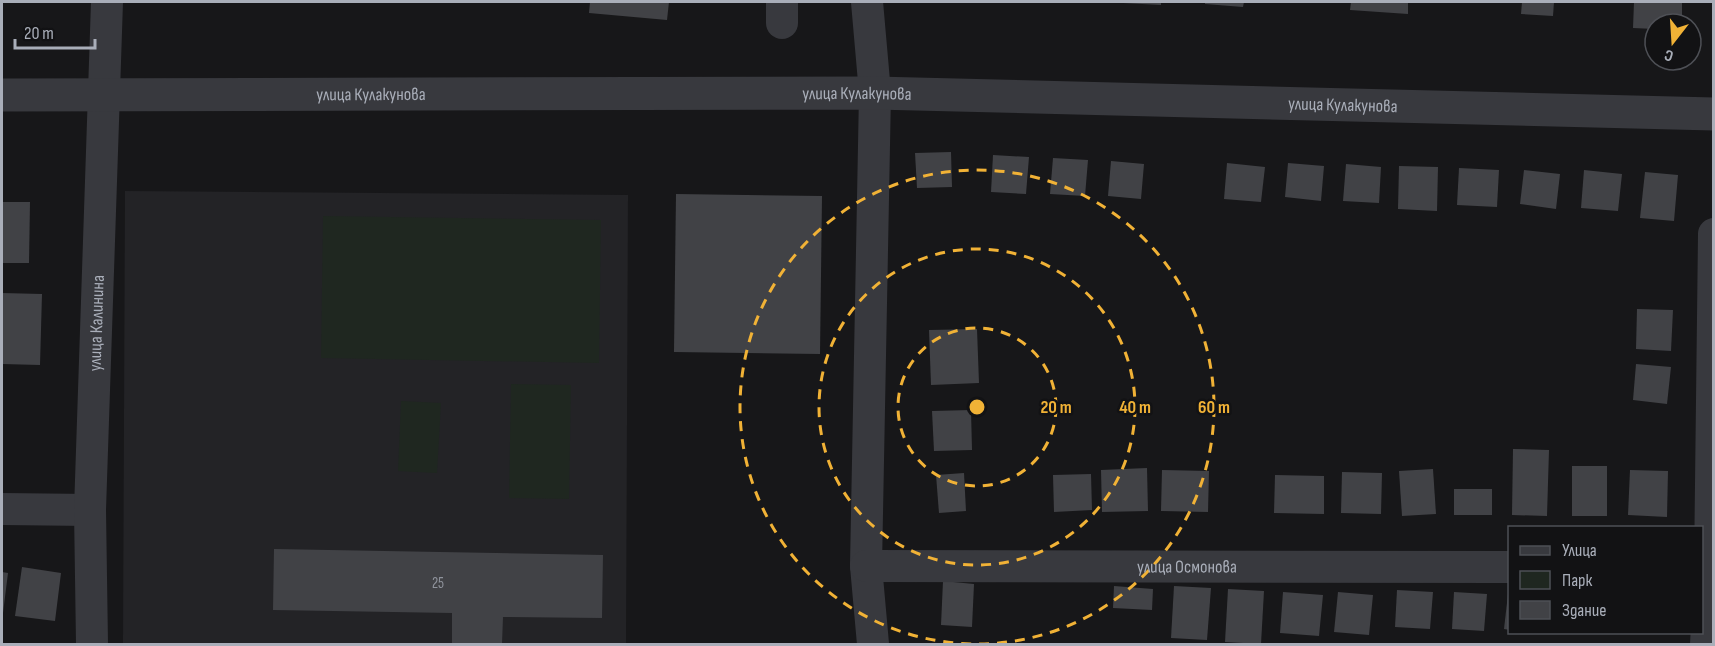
<svg xmlns="http://www.w3.org/2000/svg" width="1715" height="646" viewBox="0 0 1715 646" font-family="'Sofia Sans Condensed',sans-serif">
  <style>
    .built { fill: #232326 }
    .green { fill: #1f2720 }
    .building { fill: #414246 }
    .lines { fill: none; stroke-linecap: round; stroke-linejoin: round }
    .minor { stroke: #38393e; stroke-width: 32 }
    .tertiary { stroke: #38393e; stroke-width: 33 }
    .ring { fill: none; stroke: #f1b236; stroke-width: 3; stroke-dasharray: 10 8 }
    .labels { text-anchor: middle; dominant-baseline: central; stroke-width: 5; stroke-linejoin: round; paint-order: stroke }
    .number-label { font-size: 15px; fill: #8f939c }
    .street-label { font-size: 18px; fill: #a9aeb9; stroke: #121214 }
    .centre { fill: #f1b236; stroke: #121214; stroke-width: 3 }
    .ring-label { font-size: 18px; text-anchor: middle; font-weight: bold; fill: #f1b236; stroke: #121214; stroke-width: 5; stroke-linejoin: round; paint-order: stroke }
  </style>
  <rect width="100%" height="100%" fill="#171719"/>
  <!-- built -->
  <polygon class="built" points="125,191 628,195 626,644 123,644"/>
  <!-- green -->
  <g class="green">
    <polygon points="323,216 601,220 599,363 321,358"/>
    <polygon points="511,384 571,385 569,499 509,498"/>
    <polygon points="401,401 441,403 437,473 398,471"/>
  </g>
  <!-- building -->
  <g class="building">
    <polygon points="590,2 669,2 667,20 589,13"/>
    <polygon points="1123,2 1161,2 1161,5 1123,3"/>
    <polygon points="1205,2 1244,2 1243,7 1205,4"/>
    <polygon points="1351,2 1408,2 1408,14 1350,10"/>
    <polygon points="1522,2 1554,2 1553,16 1521,14"/>
    <polygon points="1634,2 1682,2 1682,24 1655,24 1655,29 1633,28"/>
    <polygon points="951,152 952,187 917,188 915,153"/>
    <polygon points="993,155 1029,157 1026,194 991,192"/>
    <polygon points="1053,158 1088,160 1085,196 1050,194"/>
    <polygon points="1111,161 1144,164 1141,199 1108,196"/>
    <polygon points="1227,163 1265,167 1261,202 1224,199"/>
    <polygon points="1288,163 1324,166 1321,201 1285,197"/>
    <polygon points="1346,164 1381,167 1379,203 1343,201"/>
    <polygon points="1399,166 1438,167 1437,211 1398,209"/>
    <polygon points="1459,168 1499,170 1497,207 1457,205"/>
    <polygon points="1524,170 1560,174 1556,209 1520,204"/>
    <polygon points="1584,170 1622,174 1618,211 1581,208"/>
    <polygon points="1645,172 1678,175 1674,221 1640,218"/>
    <polygon points="676,194 822,196 820,354 674,352"/>
    <polygon points="2,202 30,202 29,263 2,263"/>
    <polygon points="2,293 42,294 40,365 2,364"/>
    <polygon points="1637,309 1673,310 1671,351 1636,349"/>
    <polygon points="977,329 979,383 931,385 929,330"/>
    <polygon points="1636,364 1671,367 1667,404 1633,400"/>
    <polygon points="971,410 972,450 934,451 932,411"/>
    <polygon points="1513,449 1549,450 1547,516 1512,515"/>
    <rect x="1572" y="466" width="35" height="50"/>
    <polygon points="1147,468 1148,511 1102,512 1101,470"/>
    <polygon points="1433,469 1436,514 1402,516 1399,471"/>
    <polygon points="1162,470 1209,471 1208,512 1161,511"/>
    <polygon points="1630,470 1668,471 1667,517 1628,515"/>
    <polygon points="1342,472 1382,473 1381,514 1341,513"/>
    <polygon points="964,473 966,511 939,513 936,475"/>
    <polygon points="1091,474 1092,510 1054,512 1053,475"/>
    <polygon points="1275,475 1324,476 1324,514 1274,513"/>
    <rect x="1454" y="489" width="38" height="26"/>
    <polygon points="274,549 603,555 602,618 503,617 502,644 452,644 452,613 273,610"/>
    <polygon points="22,567 61,573 55,621 15,616"/>
    <polygon points="2,572 8,573 3,613 2,613"/>
    <polygon points="943,581 974,584 972,627 941,625"/>
    <polygon points="1114,586 1153,589 1152,610 1113,608"/>
    <polygon points="1174,586 1211,588 1207,640 1171,638"/>
    <polygon points="1228,589 1264,591 1261,644 1225,642"/>
    <polygon points="1397,590 1433,592 1430,629 1395,627"/>
    <polygon points="1283,592 1323,595 1319,636 1280,633"/>
    <polygon points="1338,592 1373,595 1369,635 1334,632"/>
    <polygon points="1454,592 1487,594 1484,631 1452,629"/>
    <polygon points="1508,594 1510,594 1510,630 1504,629"/>
  </g>
  <g class="lines">
    <!-- minor -->
    <g class="minor">
      <polyline points="867,2 875,93 866,566 873,644"/>
      <polyline points="782,23 782,2"/>
      <polyline points="2,509 90,510"/>
      <path id="s1" d="M 866,566 L 1510,567"/>
      <path id="s2" d="M 92,644 L 90,510 L 107,2"/>
      <polyline points="1706,644 1710,568 1714,234"/>
    </g>
    <!-- tertiary -->
    <path class="tertiary" id="s3" d="M 2,95 L 875,93 L 1714,114"/>
  </g>
  <!-- distance rings -->
  <g class="ring">
    <circle cx="977" cy="407" r="79"/>
    <circle cx="977" cy="407" r="158"/>
    <circle cx="977" cy="407" r="237"/>
  </g>
  <g class="labels">
    <!-- number labels -->
    <g class="number-label">
      <text x="438" y="583">25</text>
    </g>
    <!-- street labels -->
    <g class="street-label">
      <text stroke="none"><textPath href="#s3" startOffset="855">улица Кулакунова</textPath></text>
      <text stroke="none"><textPath href="#s3" startOffset="369">улица Кулакунова</textPath></text>
      <text stroke="none"><textPath href="#s3" startOffset="1341">улица Кулакунова</textPath></text>
      <text stroke="none"><textPath href="#s2" startOffset="321">улица Калинина</textPath></text>
      <text stroke="none"><textPath href="#s1" startOffset="321">улица Осмонова</textPath></text>
    </g>
  </g>
  <circle cx="977" cy="407" r="9" class="centre"/>
  <g class="ring-label">
    <text x="1056" y="413">20 m</text>
    <text x="1135" y="413">40 m</text>
    <text x="1214" y="413">60 m</text>
  </g>
  <!-- border -->
  <rect width="1715" height="646" fill="none" stroke="#a9aeb9" stroke-width="6"/>
  <!-- legend -->
  <rect x="1508" y="526" width="195" height="108" fill="#121214" stroke="#4e5056" stroke-width="1.5"/>
  <rect x="1520" y="546" width="30" height="9" fill="#38393e" stroke="#4e5056" stroke-width="1.5"/>
  <text x="1562" y="556" font-size="18" fill="#a9aeb9">Улица</text>
  <rect x="1520" y="571" width="30" height="18" fill="#1f2720" stroke="#4e5056" stroke-width="1.5"/>
  <text x="1562" y="586" font-size="18" fill="#a9aeb9">Парк</text>
  <rect x="1520" y="601" width="30" height="18" fill="#414246" stroke="#4e5056" stroke-width="1.5"/>
  <text x="1562" y="616" font-size="18" fill="#a9aeb9">Здание</text>
  <!-- north arrow -->
  <g transform="translate(1673 42) rotate(197)"><circle r="28" fill="#121214" stroke="#4e5056" stroke-width="1.5"/>
  <path d="M0-4.5L10 22L0 15L-10 22Z" fill="#f1b236"/>
  <text y="-9" font-size="16" font-weight="bold" text-anchor="middle" fill="#a9aeb9">С</text>
  </g>
  <!-- scale -->
  <path d="M15 39v9h80v-9" fill="none" stroke="#a9aeb9" stroke-width="3"/>
  <text x="24" y="39" font-size="18" fill="#a9aeb9" stroke="#121214" stroke-width="4.5" paint-order="stroke">20 m</text>
</svg>
